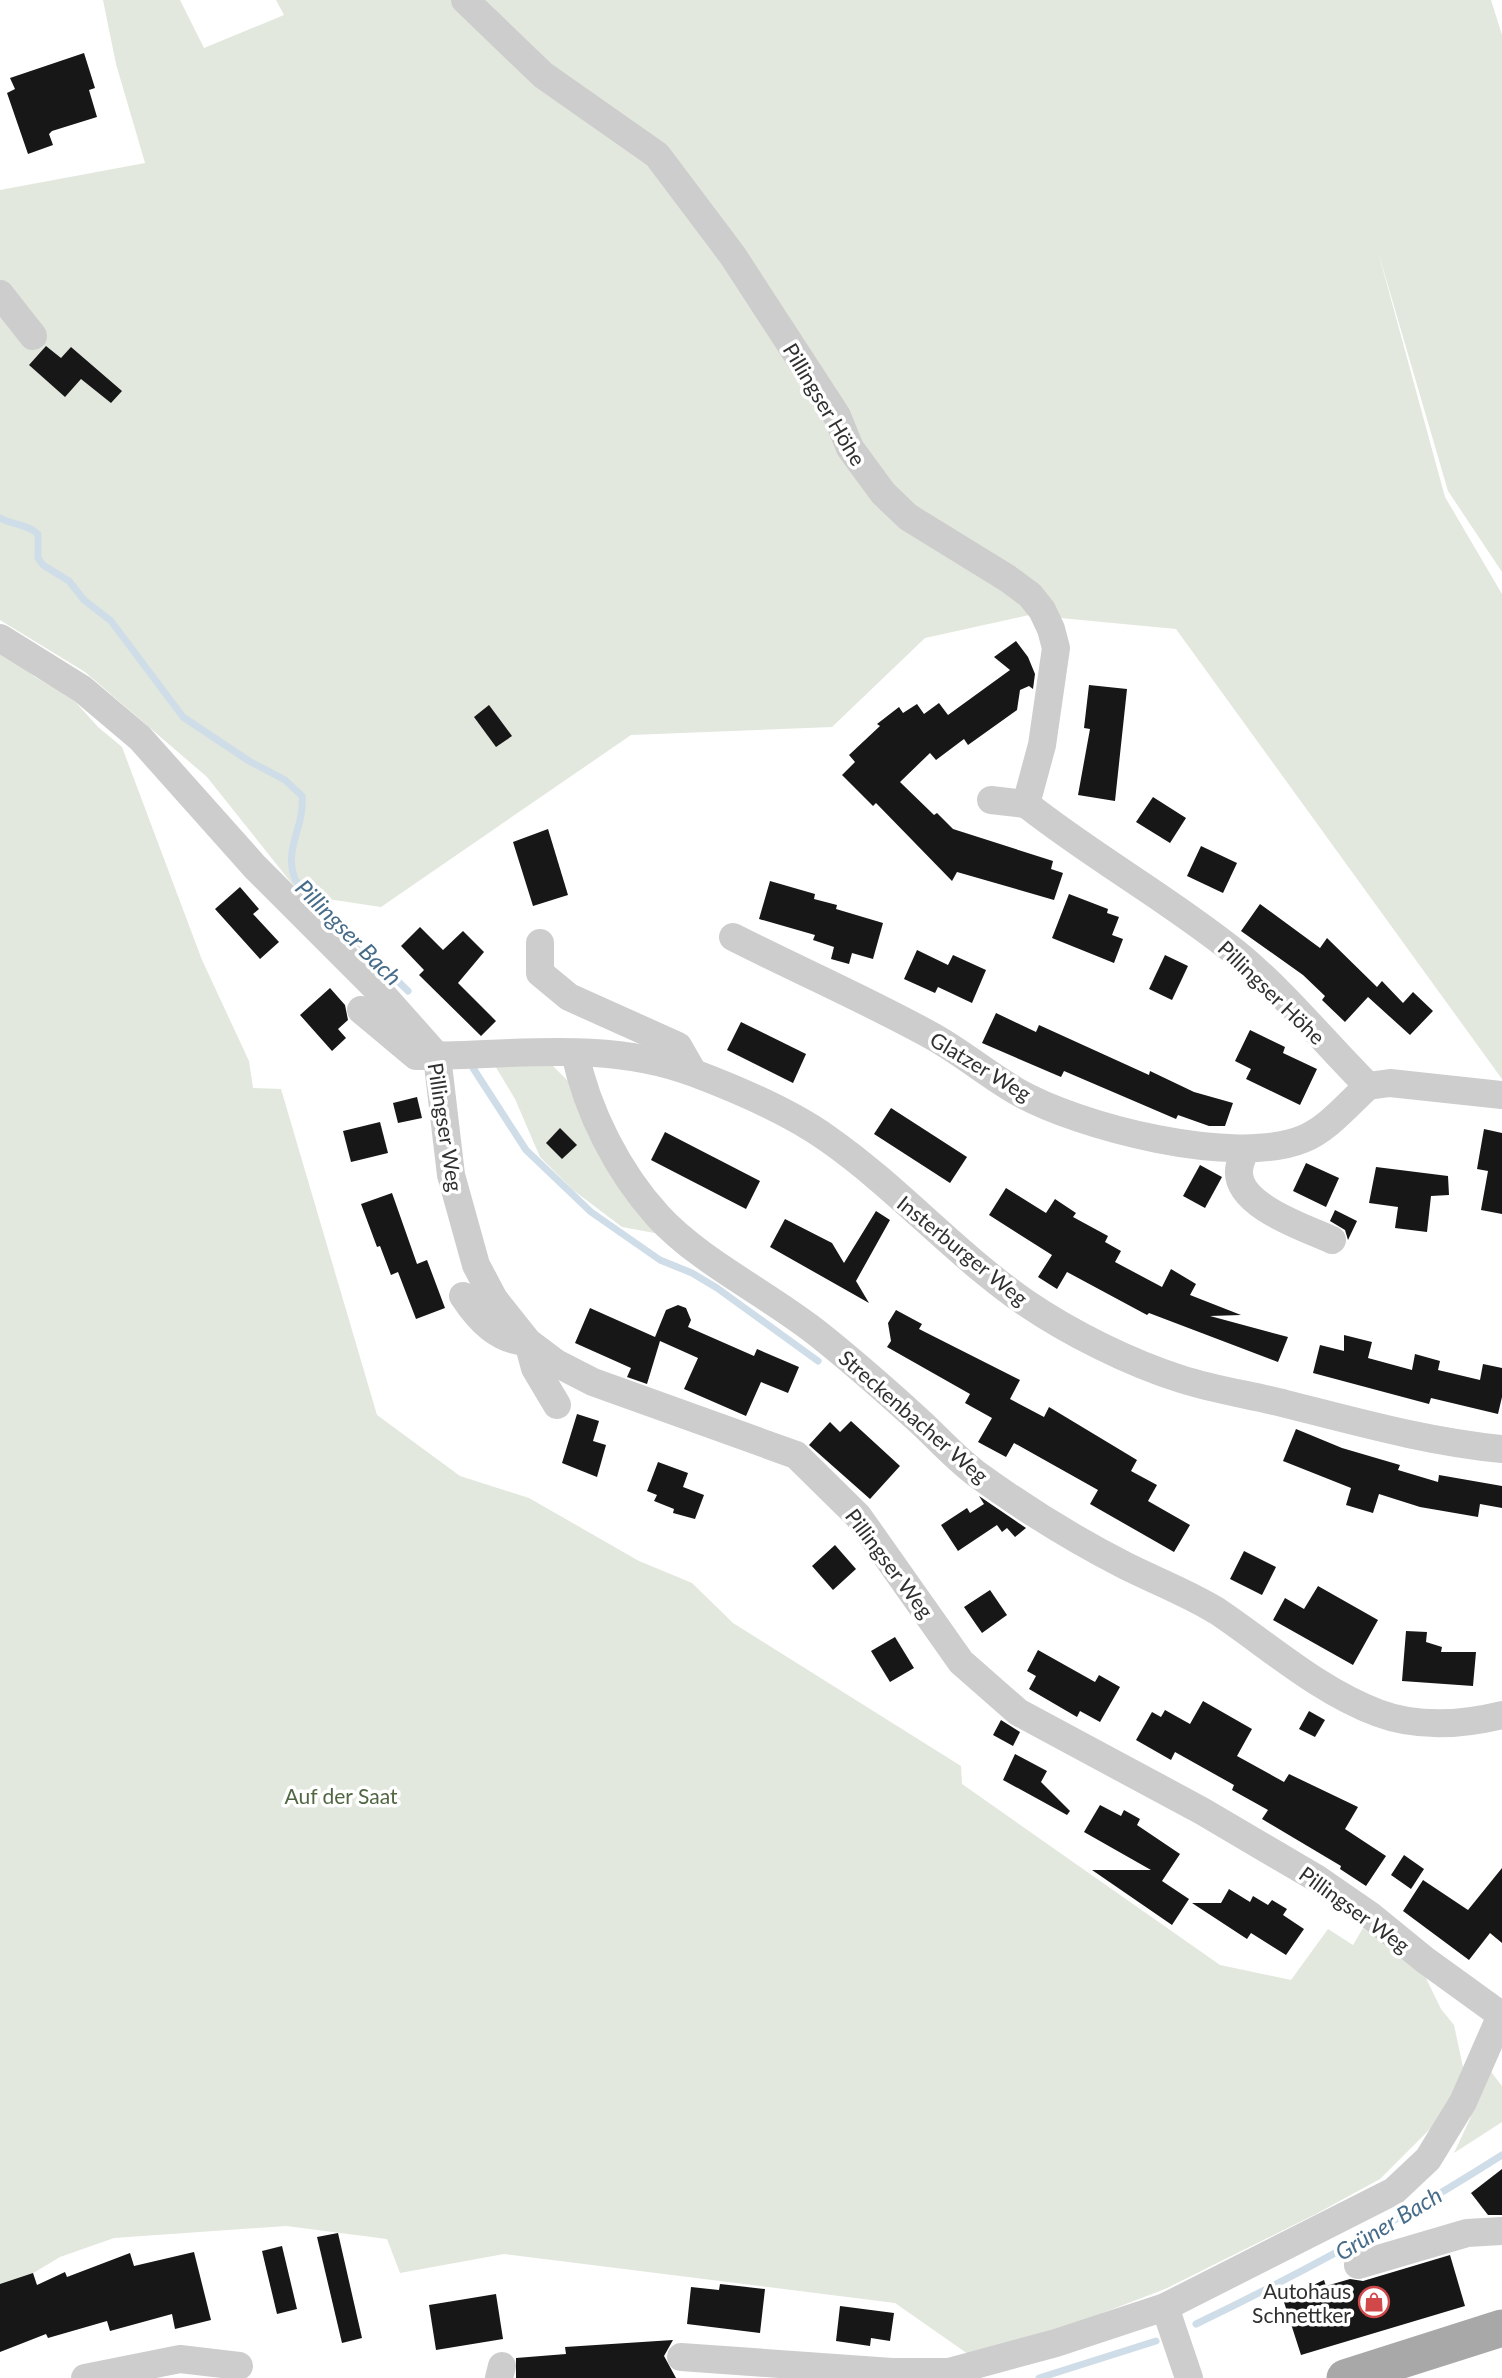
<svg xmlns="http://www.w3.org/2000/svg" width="1502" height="2378" viewBox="0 0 1502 2378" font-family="Lato,sans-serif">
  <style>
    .green { fill: #e2e8dd }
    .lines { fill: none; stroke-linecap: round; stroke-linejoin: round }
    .stream { stroke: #cedde8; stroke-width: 7 }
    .building { fill: #171717 }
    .minor { stroke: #cdcdcd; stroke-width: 28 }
    .major { stroke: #a8a8a8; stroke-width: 37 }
    .labels { text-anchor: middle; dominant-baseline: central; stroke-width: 7; stroke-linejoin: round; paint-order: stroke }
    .street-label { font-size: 21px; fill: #303030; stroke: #fff }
    .park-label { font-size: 21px; fill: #516742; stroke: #fff }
    .poi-label { font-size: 21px; fill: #303030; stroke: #fff; text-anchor: end }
    .water-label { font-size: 23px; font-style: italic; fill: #476c89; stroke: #fff }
  </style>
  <rect width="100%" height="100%" fill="#fff"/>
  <!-- green -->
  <g class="green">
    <polygon points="103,0 180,0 204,48 284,15 276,0 1491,0 1502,35 1502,572 1448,491 1377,248 1445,497 1502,594 1502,1079 1176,629 1029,615 925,638 832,727 631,735 381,907 301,895 207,777 85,672 0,620 0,190 145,163 116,64"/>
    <polygon points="0,649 35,677 71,697 98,727 122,747 202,960 249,1061 253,1088 281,1089 377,1415 460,1476 529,1498 639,1561 692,1583 733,1623 961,1766 962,1784 1220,1965 1291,1980 1328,1929 1353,1945 1363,1928 1423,1972 1441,2009 1454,2025 1463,2067 1444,2115 1380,2179 1314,2215 1165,2289 978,2361 895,2303 504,2254 400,2273 387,2239 286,2226 114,2238 60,2257 0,2293"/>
    <polygon points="491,1059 550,1063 568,1081 660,1234 622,1227 573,1190 540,1157 515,1099"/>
    <polygon points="1485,2064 1502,2086 1502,2122 1454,2153 1470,2119"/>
  </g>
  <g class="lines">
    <!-- stream -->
    <g class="stream">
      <path d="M 0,518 C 13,525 27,524 38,534 L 38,558 L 43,565 L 69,581 L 84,600 L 111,621 L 183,717 L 249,761 L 285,780 L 302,796 C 305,828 282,850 296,881 L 408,991"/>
      <polyline points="473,1068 526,1150 591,1212 660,1260 692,1273 717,1288 818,1361"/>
      <path d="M 1196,2324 C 1302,2273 1403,2218 1502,2155"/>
      <polyline points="1039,2378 1156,2341"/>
    </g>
  </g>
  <!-- building -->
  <g class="building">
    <polygon points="84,53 95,88 89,90 97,117 52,131 49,134 53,145 28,154 7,93 15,89 10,78"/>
    <polygon points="46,346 61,358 71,347 122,391 111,403 81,379 65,397 29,365"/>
    <polygon points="1016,641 1028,657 1035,674 1033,689 1029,686 1020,690 1017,710 968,745 964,739 936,760 930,753 900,782 934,815 937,813 953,829 1053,861 1051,869 1063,873 1054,900 957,872 952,881 876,803 873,806 842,775 855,762 849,755 880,726 877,724 899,707 903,713 917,704 924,714 939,703 948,715 1010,670 994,657"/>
    <polygon points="1089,685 1127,689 1115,801 1078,795 1090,729 1084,728"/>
    <polygon points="489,705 512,736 496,747 474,717"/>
    <polygon points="1153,797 1186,818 1170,843 1136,822"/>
    <polygon points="548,829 568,895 533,906 513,842"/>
    <polygon points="1201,846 1237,863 1223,893 1187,876"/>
    <polygon points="770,881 815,894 814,899 837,905 836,909 883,923 873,959 852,953 849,964 831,959 834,947 813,940 815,935 759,919"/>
    <polygon points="240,887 259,909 253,914 279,942 260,959 215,909"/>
    <polygon points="1069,894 1108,909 1107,913 1119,917 1112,935 1123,939 1114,963 1052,938"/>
    <polygon points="1260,904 1320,948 1327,938 1377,987 1382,981 1403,1003 1413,992 1433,1011 1410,1035 1368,997 1345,1022 1322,1000 1325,996 1303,975 1241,931"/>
    <polygon points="420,927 443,950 463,931 484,952 458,983 496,1021 481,1036 419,975 424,970 401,946"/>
    <polygon points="917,950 948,965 953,955 986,970 972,1003 938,987 935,993 904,979"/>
    <polygon points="1165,955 1188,966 1172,1000 1149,989"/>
    <polygon points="330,988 345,1005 348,1020 338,1029 346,1038 332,1051 300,1015"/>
    <polygon points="996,1013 1036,1032 1039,1025 1149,1075 1150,1071 1194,1092 1233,1103 1225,1126 1209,1126 1178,1115 1176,1119 1064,1071 1061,1077 982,1043"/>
    <polygon points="741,1022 806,1054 793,1083 727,1050"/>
    <polygon points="1250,1030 1285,1047 1283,1053 1317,1069 1300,1105 1246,1079 1251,1069 1235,1061"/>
    <polygon points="417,1097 422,1118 398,1123 393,1103"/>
    <polygon points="891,1108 967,1157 950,1183 874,1134"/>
    <polygon points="380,1122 388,1153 351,1162 343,1131"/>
    <polygon points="560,1128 577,1145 562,1159 546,1143"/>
    <polygon points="1484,1129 1502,1133 1502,1214 1481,1210 1488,1171 1477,1169"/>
    <polygon points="665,1132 760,1181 746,1209 651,1160"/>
    <polygon points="1306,1163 1339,1178 1326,1207 1293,1191"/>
    <polygon points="1200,1165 1222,1177 1205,1208 1183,1196"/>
    <polygon points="1376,1167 1448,1176 1449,1195 1431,1196 1427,1232 1395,1228 1398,1207 1369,1203"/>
    <polygon points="1006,1188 1046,1213 1055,1199 1076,1213 1073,1217 1108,1236 1105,1242 1121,1251 1115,1262 1162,1287 1171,1269 1196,1284 1190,1295 1241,1315 1210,1316 1288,1337 1278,1362 1149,1313 1147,1315 1067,1272 1057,1289 1038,1277 1052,1255 989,1215"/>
    <polygon points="392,1193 417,1264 427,1260 445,1308 416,1319 398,1272 391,1275 380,1246 377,1247 361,1204"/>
    <polygon points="1335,1210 1357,1221 1348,1240 1345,1230 1330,1221"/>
    <polygon points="876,1211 890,1220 856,1281 869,1303 770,1247 785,1219 832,1243 844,1263"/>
    <polygon points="678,1305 686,1308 691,1320 688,1327 754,1356 757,1349 799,1367 788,1393 761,1382 746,1416 684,1389 698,1358 660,1341 647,1384 627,1377 631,1368 575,1343 590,1308 655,1337 666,1310"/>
    <polygon points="896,1310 922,1324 919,1329 1020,1380 1010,1399 1044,1417 1049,1407 1137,1460 1131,1471 1157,1485 1148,1501 1190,1525 1174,1552 1090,1504 1098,1490 1014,1443 1006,1457 978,1442 992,1418 965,1403 970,1394 887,1347 891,1341 888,1323"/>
    <polygon points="1344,1335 1372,1342 1368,1358 1412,1370 1415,1354 1440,1361 1438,1370 1480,1380 1483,1364 1502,1368 1502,1397 1498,1414 1431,1398 1429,1404 1313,1373 1320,1345 1344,1351"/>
    <polygon points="577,1414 599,1421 593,1441 606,1445 597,1477 562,1463"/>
    <polygon points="851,1421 900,1466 870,1499 809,1445 830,1422 840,1432"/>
    <polygon points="1296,1429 1342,1448 1400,1465 1398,1470 1438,1482 1439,1475 1502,1486 1502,1508 1480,1504 1478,1517 1420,1507 1379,1494 1373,1513 1346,1505 1351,1488 1283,1461"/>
    <polygon points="658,1462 688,1473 683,1487 704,1495 695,1519 673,1513 674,1509 654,1501 657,1495 647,1491"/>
    <polygon points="979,1496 1026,1528 1015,1537 1007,1528 1002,1532 997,1525 958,1551 941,1525 967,1508 970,1513 984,1504"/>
    <polygon points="835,1545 856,1569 833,1590 812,1566"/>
    <polygon points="1244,1551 1276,1567 1262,1595 1230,1579"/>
    <polygon points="1318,1586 1378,1620 1353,1665 1273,1620 1285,1598 1304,1609"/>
    <polygon points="990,1590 1007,1615 982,1633 964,1607"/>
    <polygon points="1406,1631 1427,1632 1426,1642 1442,1647 1441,1652 1476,1652 1473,1686 1402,1681"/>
    <polygon points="895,1637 914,1668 890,1682 871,1651"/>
    <polygon points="1038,1650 1095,1682 1099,1675 1120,1687 1100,1722 1080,1711 1077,1717 1029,1689 1036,1676 1027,1671"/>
    <polygon points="1203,1701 1252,1729 1237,1756 1284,1782 1289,1774 1358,1807 1345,1829 1386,1856 1366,1886 1340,1869 1341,1866 1262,1819 1268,1810 1232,1790 1234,1785 1175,1752 1171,1760 1136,1740 1152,1712 1161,1717 1165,1710 1190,1724"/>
    <polygon points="1309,1711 1325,1720 1315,1737 1299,1729"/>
    <polygon points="1001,1720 1020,1732 1013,1746 993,1735"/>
    <polygon points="1015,1754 1047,1771 1041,1782 1070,1811 1067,1815 1003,1780"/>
    <polygon points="1100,1805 1121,1816 1124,1810 1140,1819 1137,1825 1180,1854 1162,1881 1189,1899 1172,1925 1092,1870 1151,1870 1084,1832"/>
    <polygon points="1404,1855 1424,1869 1411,1889 1391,1875"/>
    <polygon points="1502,1868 1502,1943 1490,1933 1469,1960 1403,1911 1423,1880 1468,1910"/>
    <polygon points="1229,1889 1250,1902 1253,1896 1268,1905 1272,1900 1287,1909 1283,1915 1304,1929 1286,1955 1251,1933 1247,1939 1192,1903 1221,1903"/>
    <polygon points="1502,2169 1502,2215 1488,2215 1471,2193"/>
    <polygon points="338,2233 362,2338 342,2343 317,2237"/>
    <polygon points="282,2246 297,2309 277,2314 262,2251"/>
    <polygon points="194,2252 211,2320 175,2329 172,2314 110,2331 107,2321 48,2338 46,2334 0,2352 0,2284 33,2273 37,2285 65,2272 67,2277 130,2253 134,2266"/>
    <polygon points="1450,2255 1465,2306 1301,2355 1283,2299 1324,2280 1326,2286 1350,2279 1363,2281"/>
    <polygon points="720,2284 765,2289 760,2333 687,2324 691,2287 719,2290"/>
    <polygon points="496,2294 503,2339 436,2350 429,2305"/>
    <polygon points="840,2306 894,2313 890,2341 871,2338 870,2346 836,2341"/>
    <polygon points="673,2340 664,2356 676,2378 516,2378 516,2358 566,2354 565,2347"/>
  </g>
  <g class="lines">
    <!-- minor -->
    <g class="minor">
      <path d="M 465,0 L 543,75 L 657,155 L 733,256 L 837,416 L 850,448 L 883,493 L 908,517 L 1007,578 L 1030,595 L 1042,610 L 1051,629 L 1056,648 L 1042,745 L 1026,804 C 1093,857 1169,899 1236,953 C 1284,992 1324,1042 1368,1086 L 1390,1083 L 1502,1095"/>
      <polyline points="0,294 33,336"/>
      <polyline points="0,638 82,689 140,738 255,867 381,993 437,1056 451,1175 476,1265 494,1299 528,1342 556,1363 593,1382 796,1455 858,1516 961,1662 1018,1712 1202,1811 1316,1878 1371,1916 1425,1960 1501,2015"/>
      <polyline points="991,800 1026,804"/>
      <path d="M 733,937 C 798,970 867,1000 932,1036 C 961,1052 987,1074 1016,1091 C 1078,1127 1235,1167 1303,1139 C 1328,1129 1348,1104 1368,1086"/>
      <polyline points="540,943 540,973 569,997 678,1046 693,1072"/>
      <path d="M 361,1010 L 416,1056 C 508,1056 605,1039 694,1073 C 739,1090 789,1111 828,1139 C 898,1188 955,1254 1026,1303 C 1070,1333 1130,1363 1181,1379 C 1215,1390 1251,1395 1286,1404 C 1358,1422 1428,1442 1502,1449"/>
      <path d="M 575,1053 C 587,1111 618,1172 658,1216 C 699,1261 768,1294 817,1333 C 851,1360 884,1389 917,1419 C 937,1437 956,1459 978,1475 C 1025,1509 1075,1540 1126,1566 C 1156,1581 1188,1593 1217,1611 C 1269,1646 1319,1691 1378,1713 C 1418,1728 1461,1725 1502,1715"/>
      <path d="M 1245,1150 C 1243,1156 1239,1164 1239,1171 C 1237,1206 1306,1228 1332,1240"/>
      <path d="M 463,1296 C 479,1320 498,1341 528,1342 L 535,1368 L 557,1405"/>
      <polyline points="1358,2265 1467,2233 1502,2231"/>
      <polyline points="1165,2307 1189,2378"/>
      <polyline points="681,2357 892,2372 949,2372 1056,2343 1165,2307 1394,2191 1428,2159 1463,2102 1502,2013"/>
      <polyline points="85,2378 180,2359 239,2366"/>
      <polyline points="499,2378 502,2366"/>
    </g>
    <!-- major -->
    <polyline class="major" points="1345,2378 1502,2328"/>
  </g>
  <!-- icons -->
  <defs>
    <g id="shop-ring" transform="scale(1.575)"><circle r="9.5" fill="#fff" stroke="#d1484b" stroke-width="1.5"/><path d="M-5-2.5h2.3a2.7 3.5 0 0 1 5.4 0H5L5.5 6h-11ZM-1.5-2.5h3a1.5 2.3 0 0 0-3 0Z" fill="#d1484b"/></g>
  </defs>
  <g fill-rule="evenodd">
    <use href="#shop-ring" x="1374" y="2302"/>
  </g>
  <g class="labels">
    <!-- street labels -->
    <g class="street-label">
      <text transform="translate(825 404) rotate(59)">Pillingser Höhe</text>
      <text transform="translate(1272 992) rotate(44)">Pillingser Höhe</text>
      <text transform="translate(981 1066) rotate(31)">Glatzer Weg</text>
      <text transform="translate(446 1127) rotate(81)">Pillingser Weg</text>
      <text transform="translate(963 1250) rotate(39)">Insterburger Weg</text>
      <text transform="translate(914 1416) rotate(41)">Streckenbacher Weg</text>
      <text transform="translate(890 1563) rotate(53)">Pillingser Weg</text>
      <text transform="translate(1355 1909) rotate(36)">Pillingser Weg</text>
    </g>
    <!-- park labels -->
    <g class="park-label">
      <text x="341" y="1795">Auf der Saat</text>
    </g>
    <!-- poi labels -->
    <g class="poi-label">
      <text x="1351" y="2290">Autohaus<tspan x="1351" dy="24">Schnettker</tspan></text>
    </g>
    <!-- water labels -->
    <g class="water-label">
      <text transform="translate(349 932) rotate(45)">Pillingser Bach</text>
      <text transform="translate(1388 2223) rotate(-31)">Grüner Bach</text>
    </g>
  </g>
</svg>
